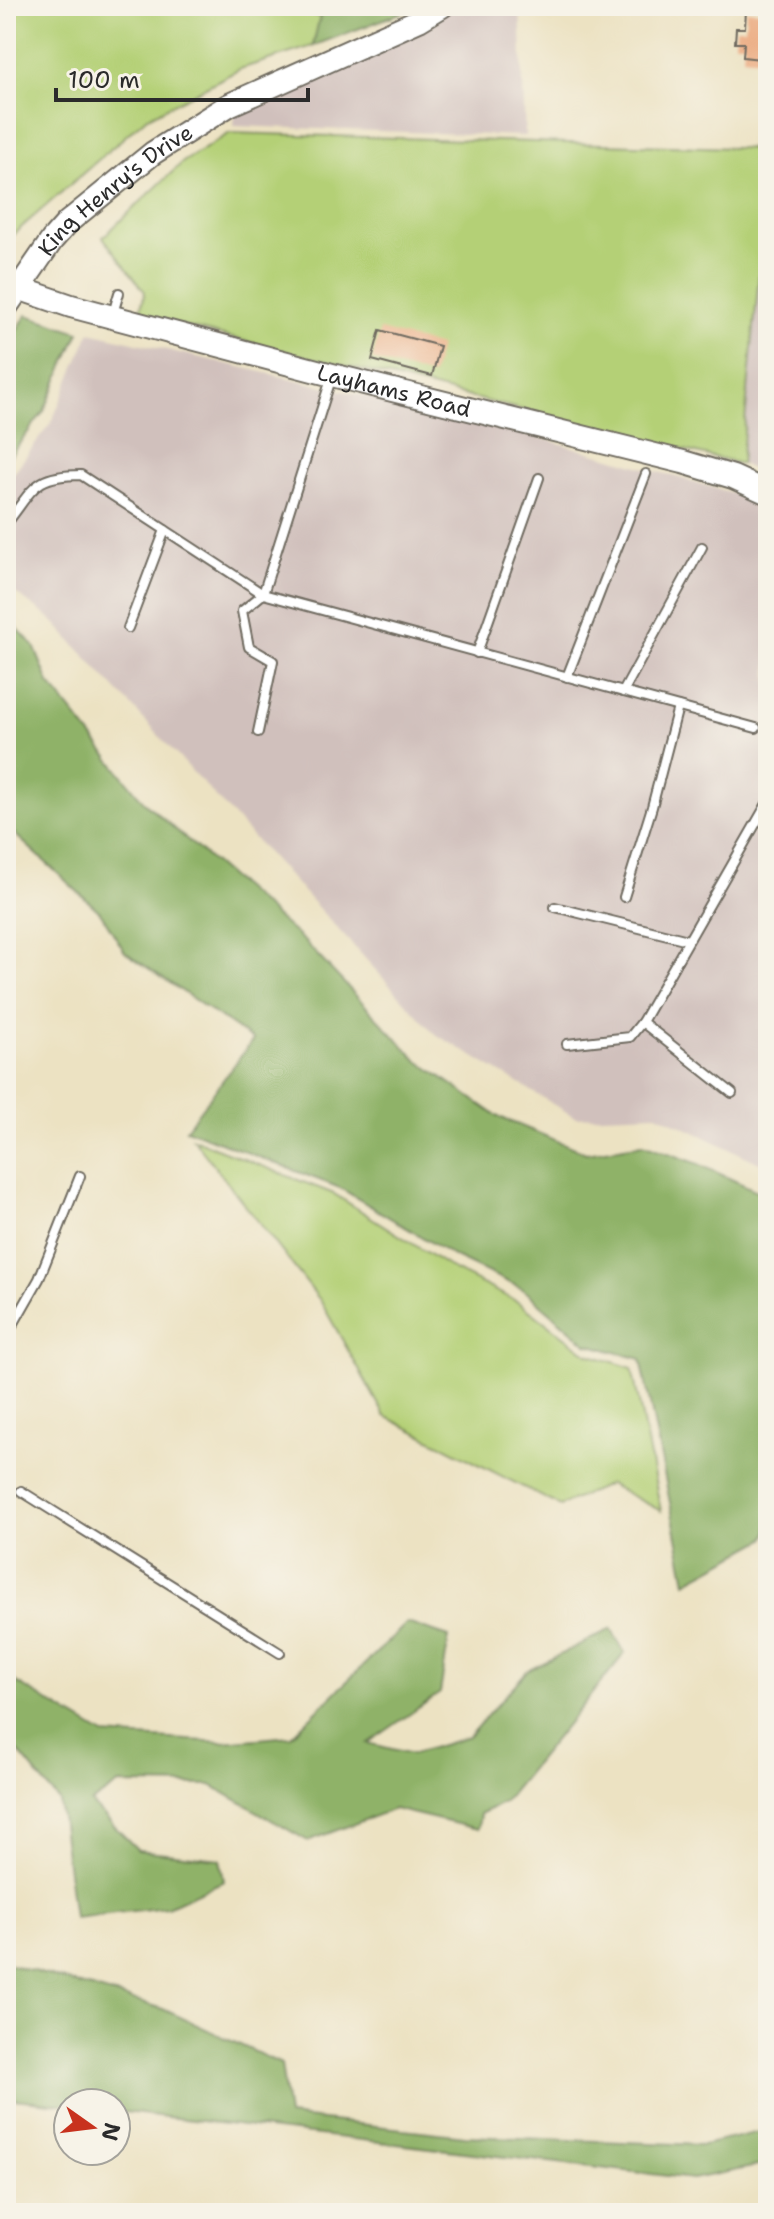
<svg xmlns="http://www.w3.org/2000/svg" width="774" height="2219" viewBox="0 0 774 2219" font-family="'Shantell Sans',sans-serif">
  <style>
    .industrial { fill: #d0c0bc }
    .green { fill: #b4d076; stroke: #707e50; stroke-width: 2 }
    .forest { fill: #8fb267; stroke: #5d6e49; stroke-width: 2 }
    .building { fill: #eba87d }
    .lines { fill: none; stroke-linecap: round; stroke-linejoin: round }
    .service-casing { stroke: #6f6b60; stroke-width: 12 }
    .tertiary-casing { stroke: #6f6b60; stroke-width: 26 }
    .service { stroke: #fff; stroke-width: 8 }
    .tertiary { stroke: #fff; stroke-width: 22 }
    .labels { text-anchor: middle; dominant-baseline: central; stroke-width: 6; stroke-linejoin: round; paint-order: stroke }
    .street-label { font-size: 22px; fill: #2b2b2b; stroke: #f7f3e8 }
  </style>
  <rect width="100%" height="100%" fill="#f7f3e8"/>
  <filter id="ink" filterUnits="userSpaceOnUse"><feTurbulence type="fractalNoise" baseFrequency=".0125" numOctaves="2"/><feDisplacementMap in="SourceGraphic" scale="16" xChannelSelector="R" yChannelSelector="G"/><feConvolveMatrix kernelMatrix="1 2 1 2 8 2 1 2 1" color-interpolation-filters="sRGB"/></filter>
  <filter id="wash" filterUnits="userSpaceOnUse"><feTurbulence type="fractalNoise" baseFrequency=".006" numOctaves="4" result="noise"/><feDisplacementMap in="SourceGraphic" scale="32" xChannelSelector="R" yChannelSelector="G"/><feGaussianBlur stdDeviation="1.8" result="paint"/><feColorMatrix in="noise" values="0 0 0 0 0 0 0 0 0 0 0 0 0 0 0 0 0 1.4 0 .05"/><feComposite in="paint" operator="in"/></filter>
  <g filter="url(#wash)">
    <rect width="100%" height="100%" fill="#ece2c2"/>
    <!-- industrial -->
    <g class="industrial">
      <polygon points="450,6 520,6 525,136 234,126 235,112"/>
      <polygon points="768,179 768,477 741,464"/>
      <polygon points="90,332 520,432 732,493 768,512 768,1167 657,1114 575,1117 434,1033 51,619 6,586 6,483 51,423"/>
    </g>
    <!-- green -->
    <g class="green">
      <polygon points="6,6 241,6 320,16 313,46 240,69 146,118 8,239"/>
      <polygon points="230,133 768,149 768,179 741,464 139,315 145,292 103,237 183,162"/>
      <polygon points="193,1139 334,1194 454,1270 518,1302 588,1354 632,1368 661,1511 609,1484 560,1506 385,1416 320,1300"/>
    </g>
    <!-- forest -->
    <g class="forest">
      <polygon points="241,6 419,6 313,46 320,16"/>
      <polygon points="27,315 79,332 44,411 6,461 6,345"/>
      <polygon points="6,616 34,646 49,683 144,802 305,942 417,1060 497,1116 586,1153 643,1144 696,1163 768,1196 768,1532 765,1539 686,1582 641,1359 587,1344 523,1289 457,1258 340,1188 186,1129 253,1040 125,952 100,912 6,826"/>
      <polygon points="407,1623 449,1637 440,1693 368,1743 412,1754 468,1737 527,1671 611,1629 625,1653 504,1802 480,1814 478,1829 394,1809 308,1841 211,1785 119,1784 91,1803 138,1850 220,1859 224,1881 167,1907 74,1918 59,1801 18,1751 6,1744 6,1676 104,1735 222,1742 291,1736"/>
      <polygon points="6,1963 163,2009 281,2064 288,2116 465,2136 703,2145 768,2130 768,2164 693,2179 116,2111 116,2103 68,2103 68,2105 6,2098"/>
    </g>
    <g id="blocks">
      <!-- building -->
      <g class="building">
        <polygon points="746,10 764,11 760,59 743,57 744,43 735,43 736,28 745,28"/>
        <polygon points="380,330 440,346 432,376 372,360"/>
      </g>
    </g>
  </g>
  <g filter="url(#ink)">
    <use href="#blocks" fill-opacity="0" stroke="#6f6b60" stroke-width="2"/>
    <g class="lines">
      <!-- service casing -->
      <g class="service-casing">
        <g id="service">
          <polyline points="112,317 119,293"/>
          <polyline points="332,376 263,594 756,728"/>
          <path d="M 6,524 C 34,489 33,475 81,475 L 263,594 L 242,611 L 249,647 L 273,661 L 258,732"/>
          <polyline points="128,628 165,530"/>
          <polyline points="477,653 539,478"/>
          <polyline points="567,677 646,474"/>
          <polyline points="623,692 702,547"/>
          <polyline points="624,897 652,807 678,707"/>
          <polyline points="555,907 688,940"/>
          <polyline points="642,1022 732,1093"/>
          <polyline points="567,1044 630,1037 642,1022 768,802"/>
          <polyline points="6,1337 39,1279 80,1176"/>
          <polyline points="21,1491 280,1653"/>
        </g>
      </g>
      <!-- tertiary casing -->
      <g class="tertiary-casing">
        <g id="tertiary">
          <path id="s1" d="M 18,288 L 71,306 L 332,375 L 683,462 L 733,477 L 768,493"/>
          <path id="s2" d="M 6,307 L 52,240 L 68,222 L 153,153 L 229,105 L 419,20 L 442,6"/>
        </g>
      </g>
      <!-- service -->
      <use href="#service" class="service"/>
      <!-- tertiary -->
      <use href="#tertiary" class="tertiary"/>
    </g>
  </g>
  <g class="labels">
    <!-- street labels -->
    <g class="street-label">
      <text stroke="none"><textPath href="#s2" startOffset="162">King Henry's Drive</textPath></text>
      <text stroke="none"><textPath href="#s1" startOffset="390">Layhams Road</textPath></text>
    </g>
  </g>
  <!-- margin -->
  <rect width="774" height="2219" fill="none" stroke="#f7f3e8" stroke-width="32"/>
  <!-- north arrow -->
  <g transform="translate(92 2127) rotate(104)"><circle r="38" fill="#f7f3e8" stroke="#a5a39c" stroke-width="2"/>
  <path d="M0-6L14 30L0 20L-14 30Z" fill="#c8321e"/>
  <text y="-12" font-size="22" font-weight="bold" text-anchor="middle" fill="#2b2b2b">N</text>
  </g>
  <!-- scale -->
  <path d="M56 88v12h252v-12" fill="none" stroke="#2b2b2b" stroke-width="4"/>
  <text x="68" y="88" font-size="24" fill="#2b2b2b" stroke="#f7f3e8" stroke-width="6" paint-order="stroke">100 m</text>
</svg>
